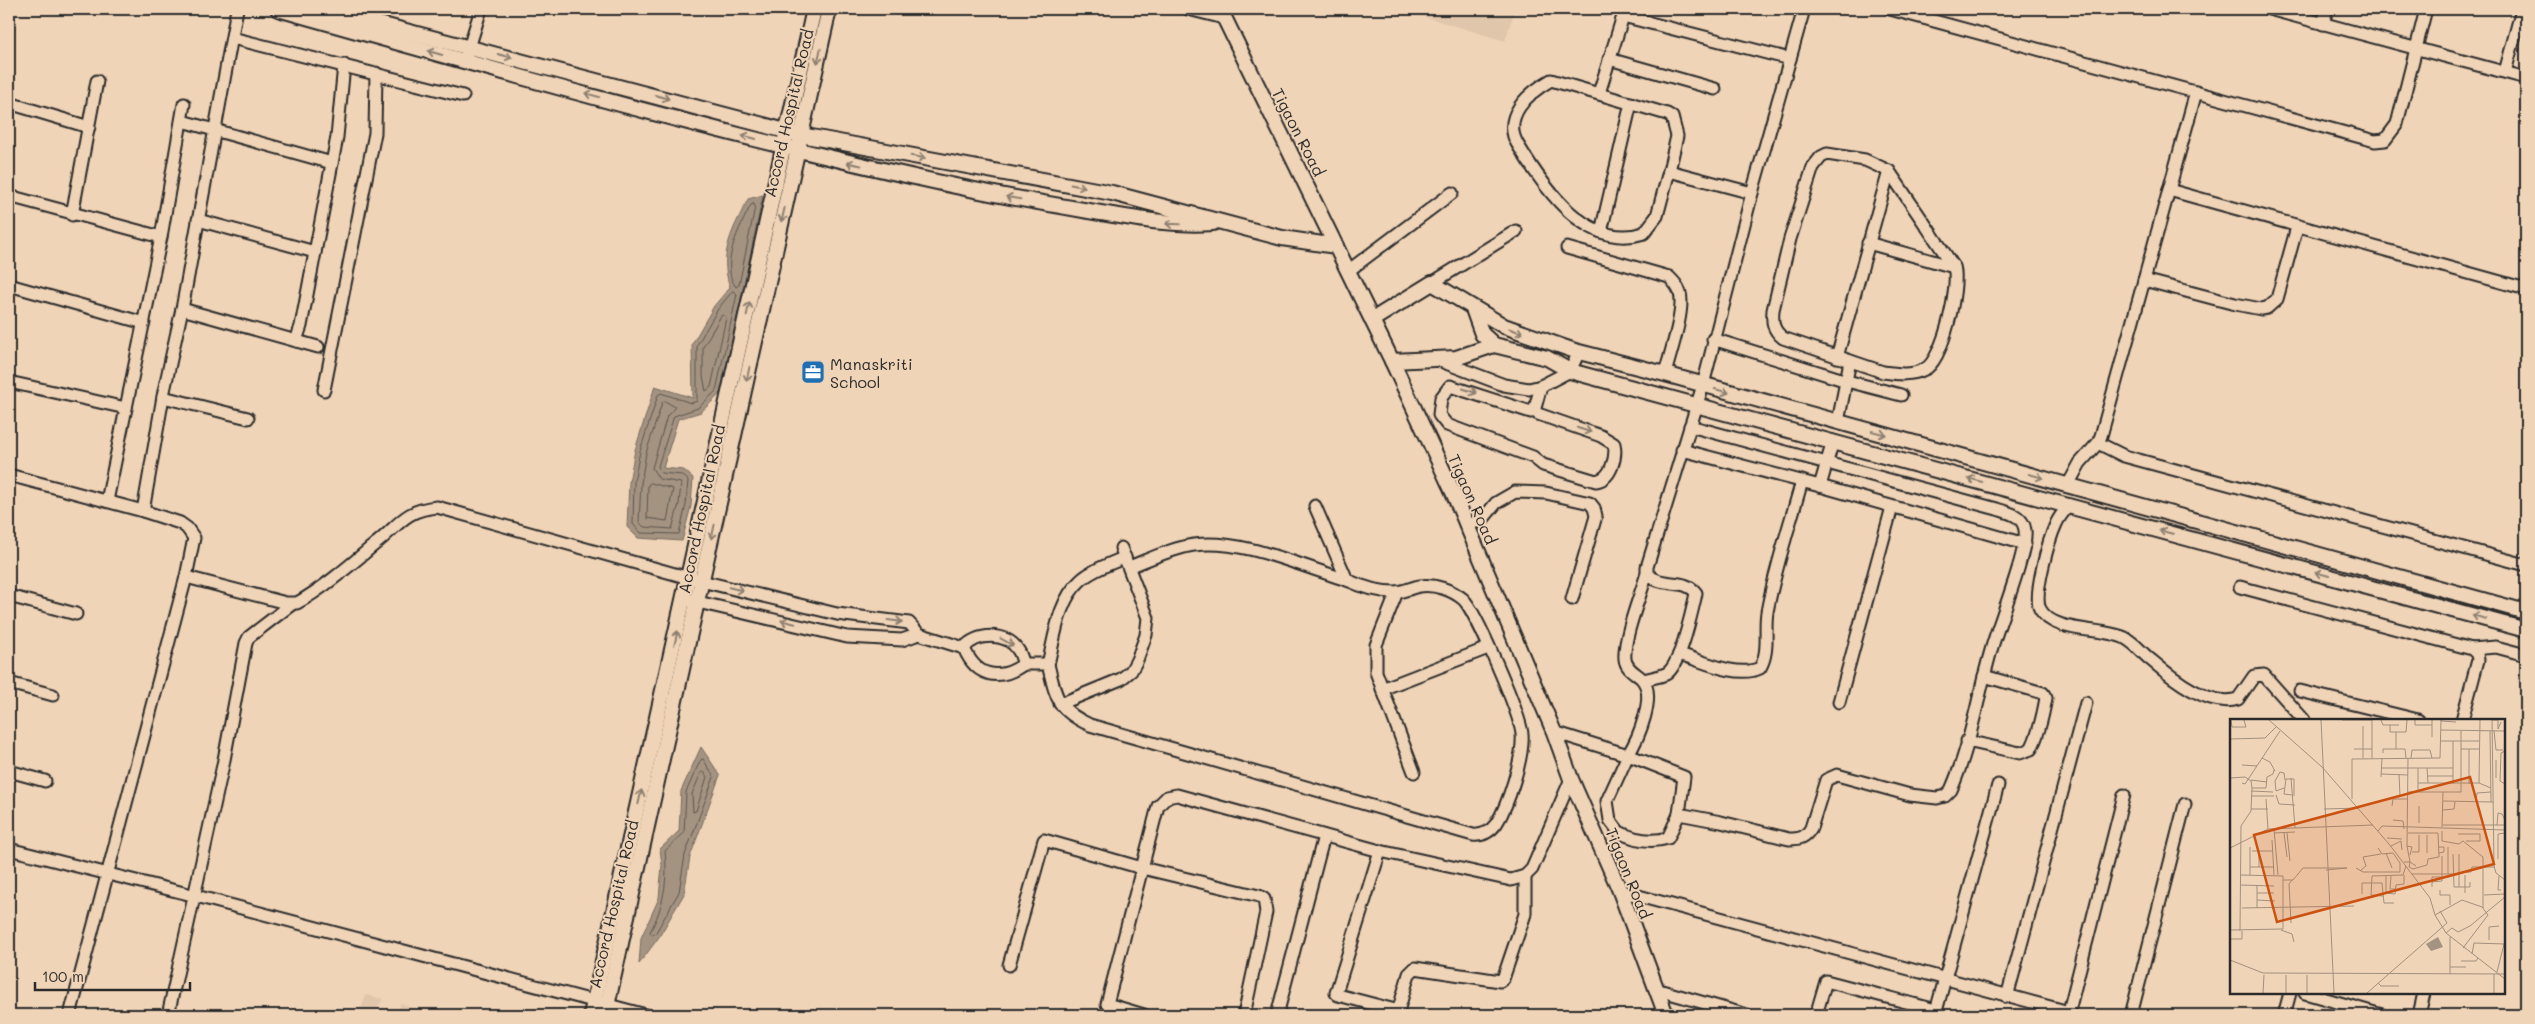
<svg xmlns="http://www.w3.org/2000/svg" width="2535" height="1024" viewBox="0 0 2535 1024" font-family="Mali,sans-serif">
  <style>
    .built { fill: #e0c6ab }
    .water { fill: #a49381; stroke: #74695f }
    .lines { fill: none; stroke-linecap: round; stroke-linejoin: round }
    .shore { stroke: #5b554d; stroke-width: 1 }
    .minor-casing { stroke: #2b2b2b; stroke-width: 15 }
    .tertiary-casing { stroke: #2b2b2b; stroke-width: 18 }
    .minor { stroke: #f0d4b7; stroke-width: 11 }
    .tertiary { stroke: #f0d4b7; stroke-width: 14 }
    .oneway { stroke: #8e8071 }
    .labels { text-anchor: middle; dominant-baseline: central; stroke-width: 4; stroke-linejoin: round; paint-order: stroke }
    .street-label { font-size: 16px; fill: #2b2b2b; stroke: #f0d4b7 }
    .poi-label { font-size: 16px; fill: #2b2b2b; stroke: #f0d4b7; text-anchor: start }
    .inset-road { fill: none; stroke: #a1907f; stroke-width: 1 }
    .view { fill: #cc5211; fill-opacity: 0.15; stroke: #cc5211; stroke-width: 2.5 }
    .inset-edge { fill: none; stroke: #2b2b2b; stroke-width: 2.5 }
  </style>
  <rect width="100%" height="100%" fill="#f0d4b7"/>
  <filter id="ink" filterUnits="userSpaceOnUse"><feTurbulence type="fractalNoise" baseFrequency=".02" numOctaves="2"/><feDisplacementMap in="SourceGraphic" scale="10" xChannelSelector="R" yChannelSelector="G"/><feConvolveMatrix kernelMatrix="1 2 1 2 8 2 1 2 1" color-interpolation-filters="sRGB"/></filter>
  <g filter="url(#ink)">
    <!-- built -->
    <g class="built">
      <polygon points="1399,9 1515,9 1505,41"/>
      <polygon points="366,995 383,999 378,1007 398,1013 401,1003 415,1010 413,1015 359,1015"/>
    </g>
    <!-- water -->
    <g class="water">
      <path d="M 763,195 L 721,393 L 701,412 L 678,419 L 663,468 L 684,470 L 693,478 L 691,506 L 682,541 L 638,538 L 627,527 L 629,482 L 635,450 L 655,386 L 693,398 L 692,344 L 714,306 L 730,287 C 718,253 733,229 748,199 Z"/>
      <polygon points="701,747 720,775 690,857 684,894 659,937 639,964 641,938 659,898 662,865 660,849 679,831 681,791"/>
    </g>
    <g class="lines">
      <!-- shore -->
      <g class="shore">
        <path d="M 754,204 L 755,207 L 739,285 L 736,287 C 719,265 740,226 751,205 Z"/>
        <polygon points="733,291 737,294 716,391 698,408 674,416 658,466 661,473 682,475 688,480 686,505 679,534 641,533 633,524 634,482 640,451 658,395 661,393 691,403 697,401 697,345 718,309"/>
        <polygon points="724,315 726,318 711,387 706,391 703,376 703,347 721,316"/>
        <polygon points="665,401 675,407 667,416 652,468 659,479 681,483 679,504 672,529 644,527 639,522 641,483 646,453 662,403"/>
        <polygon points="651,483 673,489 667,521 647,518 648,485"/>
        <path d="M 703,759 L 714,777 L 685,855 L 679,892 L 655,934 L 652,935 L 650,932 C 664,906 668,880 665,851 L 684,833 L 686,792 L 700,761 Z"/>
        <polygon points="704,772 707,777 696,811 693,812 692,794 701,773"/>
      </g>
      <!-- minor casing -->
      <g class="minor-casing">
        <g id="minor">
          <polyline points="1188,9 1224,18"/>
          <polyline points="1890,9 2375,141 2385,140 2397,124 2426,9"/>
          <polyline points="2269,9 2526,78"/>
          <polyline points="2323,24 2327,9"/>
          <polyline points="232,38 463,96"/>
          <polyline points="1609,59 1715,89"/>
          <polyline points="465,61 481,9"/>
          <polyline points="2505,72 2522,9"/>
          <path d="M 1551,80 L 1667,114 L 1672,117 L 1677,136 L 1669,171 L 1657,216 L 1644,233 C 1587,251 1544,188 1518,145 C 1501,117 1528,93 1551,80 Z"/>
          <polyline points="1599,93 1623,16 1790,59"/>
          <polyline points="9,103 89,127"/>
          <polyline points="182,121 332,163"/>
          <path d="M 1827,154 L 1865,160 L 1889,171 L 1954,267 C 1960,286 1943,360 1925,369 C 1912,376 1897,374 1883,372 L 1783,338 C 1773,330 1772,323 1773,310 L 1790,239 L 1813,167 L 1821,157 Z"/>
          <polyline points="1669,171 1752,193"/>
          <polyline points="2169,190 2526,289"/>
          <polyline points="9,196 161,237"/>
          <polyline points="72,215 97,81"/>
          <polyline points="198,220 315,252"/>
          <polyline points="1601,232 1631,103"/>
          <polyline points="1868,243 1954,267"/>
          <path d="M 1567,248 L 1669,277 C 1674,282 1678,286 1680,293 C 1685,311 1670,354 1665,374"/>
          <polyline points="1348,271 1452,193"/>
          <polyline points="2144,280 2235,304 2261,309 2267,308 2277,299 2297,227"/>
          <polyline points="1432,283 1516,231"/>
          <polyline points="9,285 144,323"/>
          <polyline points="182,309 318,347"/>
          <polyline points="1713,339 1847,381 1901,395"/>
          <polyline points="296,341 301,326 337,137 344,65"/>
          <polyline points="1837,357 1889,171"/>
          <polyline points="1438,360 1504,385 1529,389 1541,386 1570,371 1579,352"/>
          <polyline points="9,382 126,408"/>
          <polyline points="324,390 375,133 376,73"/>
          <polyline points="163,397 248,418"/>
          <polyline points="1535,408 1541,386"/>
          <path d="M 1531,412 L 1450,386 L 1441,398 L 1439,415 L 1447,425 L 1533,457 L 1543,465 L 1596,481 C 1611,479 1617,457 1614,444 L 1601,436 L 1538,414"/>
          <polyline points="1838,422 1850,361"/>
          <polyline points="2098,443 2124,456 2526,565"/>
          <polyline points="1682,450 1820,486 2025,544"/>
          <polyline points="9,475 143,511 180,523 187,528 194,538 186,577 70,1015"/>
          <polyline points="2068,485 2080,463 2098,443 2101,436 2196,92"/>
          <polyline points="1820,486 1833,441"/>
          <polyline points="107,501 161,237 184,104"/>
          <path d="M 2069,505 C 2064,511 2059,517 2056,524 C 2049,539 2033,595 2040,609 C 2053,634 2102,627 2125,638 C 2135,643 2142,653 2151,660 C 2172,678 2209,708 2238,699 L 2254,676 L 2264,675 L 2304,720"/>
          <polyline points="143,511 164,391 182,309 237,9"/>
          <polyline points="1466,526 1483,519 1496,503 1515,492 1546,493 1590,503 1594,508 1596,516 1572,599"/>
          <path d="M 1129,567 C 1150,559 1172,548 1194,545 C 1242,538 1302,567 1347,580"/>
          <path d="M 1647,573 C 1641,594 1623,638 1625,659 C 1626,669 1636,673 1642,679 C 1657,696 1638,739 1628,755 L 1684,777 L 1679,814"/>
          <path d="M 186,577 L 286,603 L 297,603 C 324,588 350,565 374,545 C 399,526 403,510 437,507 L 689,578 L 837,614 L 909,623 L 919,634 L 902,640 L 847,637 L 689,600"/>
          <polyline points="2240,587 2472,649 2477,654 2478,660 2462,720"/>
          <polyline points="1397,592 1376,645 1376,672 1414,772"/>
          <polyline points="9,596 76,614"/>
          <path d="M 919,634 L 964,648 C 976,677 999,682 1024,664 C 1022,660 1021,654 1018,650 C 1006,631 976,633 964,648"/>
          <polyline points="2472,649 2496,647 2526,655"/>
          <path d="M 1679,654 C 1701,660 1737,679 1760,668 C 1770,651 1764,630 1767,612 C 1775,568 1790,524 1802,481"/>
          <path d="M 1024,664 L 1048,664 C 1056,698 1057,710 1090,725 L 1473,835 C 1483,836 1490,832 1496,824 C 1508,806 1524,756 1522,734 C 1520,714 1476,611 1463,599 C 1452,590 1435,584 1420,586 C 1412,587 1404,592 1395,592 C 1378,592 1362,587 1347,580 L 1315,506"/>
          <path d="M 1048,664 C 1055,637 1058,601 1080,581 C 1091,570 1111,564 1125,557"/>
          <path d="M 1643,680 C 1650,678 1659,677 1666,674 C 1680,666 1691,615 1695,598 L 1696,593 C 1685,577 1660,589 1647,573 L 1647,567 L 1703,385 L 1752,193 L 1804,9"/>
          <polyline points="9,683 53,695"/>
          <polyline points="1382,689 1488,648"/>
          <polyline points="2300,691 2418,720"/>
          <polyline points="1839,702 1892,507"/>
          <polyline points="1060,704 1121,679 1131,671 1137,660 1146,635 1148,618 1121,548"/>
          <path d="M 1554,732 L 1628,755 L 1607,801 L 1610,820 L 1619,832 C 1635,840 1651,843 1668,838 L 1679,814 L 1721,822 L 1789,839 C 1800,839 1805,838 1811,828 L 1826,780 L 1837,775 L 1910,795 L 1937,798 L 1945,796 L 1951,790 C 1971,745 1978,694 1992,647 C 1999,622 2028,551 2025,530 C 2023,515 2009,513 1997,509 L 1690,426"/>
          <path d="M 1967,741 L 2020,753 L 2031,749 C 2039,734 2043,715 2046,698 L 2043,693 L 1984,676"/>
          <polyline points="9,771 45,781"/>
          <polyline points="9,849 196,896 646,1015"/>
          <polyline points="1380,851 1336,993 1338,995 1399,1011"/>
          <polyline points="1620,891 2069,1012"/>
          <polyline points="1009,965 1044,840 1142,868 1259,896 1264,899 1266,912 1244,1015"/>
          <polyline points="1655,989 1747,1015"/>
          <polyline points="2305,993 2382,1015"/>
          <polyline points="2007,997 2086,703"/>
          <polyline points="168,1015 223,765 246,643 249,637 292,604"/>
          <polyline points="1144,1015 1107,1004 1158,806 1167,797 1177,795 1380,851 1511,880 1525,876 1532,869 1571,779"/>
          <polyline points="1277,1015 1324,836"/>
          <polyline points="1397,1015 1409,974 1415,968 1500,981 1503,979 1525,914 1525,876"/>
          <polyline points="1816,1015 1826,981 1936,1010"/>
          <polyline points="1935,1015 1998,785"/>
          <polyline points="2068,1015 2124,795"/>
          <polyline points="2131,1015 2185,804"/>
          <polyline points="2284,1015 2290,993"/>
          <polyline points="2419,1015 2424,993"/>
        </g>
      </g>
      <!-- tertiary casing -->
      <g class="tertiary-casing">
        <g id="tertiary">
          <path d="M 278,9 C 493,69 709,132 928,180 C 981,192 1035,202 1089,211 C 1131,218 1170,226 1213,223"/>
          <polyline points="322,9 801,135 1112,193 1282,238 1336,246"/>
          <polyline points="1220,9 1392,361 1453,492 1554,732 1571,779 1620,891 1666,1015"/>
          <polyline points="1473,309 1482,334 1494,345 1547,358 1570,371 2526,630"/>
          <polyline points="1372,320 1432,283 1504,326 1575,351 1665,374 2526,612"/>
          <polyline points="1392,361 1456,358 1494,345"/>
          <polyline points="591,1015 814,9"/>
          <polyline points="605,1015 829,9"/>
        </g>
      </g>
      <!-- minor -->
      <use href="#minor" class="minor"/>
      <!-- tertiary -->
      <use href="#tertiary" class="tertiary"/>
    </g>
    <!-- one-way arrows -->
    <defs><path id="oneway-shaft" d="M-6 0H5M1.5-3L5.5 0L1.5 3" fill="none" stroke-width="1.6" stroke-linecap="round" stroke-linejoin="round" transform="scale(1.25)"/></defs>
    <g class="oneway">
      <use href="#oneway-shaft" transform="translate(435 53) rotate(-164)"/>
      <use href="#oneway-shaft" transform="translate(505 56) rotate(15)"/>
      <use href="#oneway-shaft" transform="translate(819 56) rotate(103)"/>
      <use href="#oneway-shaft" transform="translate(592 95) rotate(-165)"/>
      <use href="#oneway-shaft" transform="translate(662 97) rotate(15)"/>
      <use href="#oneway-shaft" transform="translate(749 137) rotate(-165)"/>
      <use href="#oneway-shaft" transform="translate(918 157) rotate(10)"/>
      <use href="#oneway-shaft" transform="translate(854 164) rotate(-168)"/>
      <use href="#oneway-shaft" transform="translate(1078 186) rotate(11)"/>
      <use href="#oneway-shaft" transform="translate(1013 198) rotate(-171)"/>
      <use href="#oneway-shaft" transform="translate(783 215) rotate(103)"/>
      <use href="#oneway-shaft" transform="translate(1173 224) rotate(-178)"/>
      <use href="#oneway-shaft" transform="translate(748 309) rotate(-78)"/>
      <use href="#oneway-shaft" transform="translate(1516 331) rotate(19)"/>
      <use href="#oneway-shaft" transform="translate(748 374) rotate(102)"/>
      <use href="#oneway-shaft" transform="translate(1470 391) rotate(19)"/>
      <use href="#oneway-shaft" transform="translate(1722 391) rotate(15)"/>
      <use href="#oneway-shaft" transform="translate(1584 430) rotate(18)"/>
      <use href="#oneway-shaft" transform="translate(1879 433) rotate(15)"/>
      <use href="#oneway-shaft" transform="translate(2036 476) rotate(15)"/>
      <use href="#oneway-shaft" transform="translate(1975 480) rotate(-165)"/>
      <use href="#oneway-shaft" transform="translate(713 532) rotate(102)"/>
      <use href="#oneway-shaft" transform="translate(2166 532) rotate(-165)"/>
      <use href="#oneway-shaft" transform="translate(2322 574) rotate(-165)"/>
      <use href="#oneway-shaft" transform="translate(736 589) rotate(14)"/>
      <use href="#oneway-shaft" transform="translate(2479 617) rotate(-165)"/>
      <use href="#oneway-shaft" transform="translate(895 621) rotate(7)"/>
      <use href="#oneway-shaft" transform="translate(788 622) rotate(-167)"/>
      <use href="#oneway-shaft" transform="translate(676 638) rotate(-77)"/>
      <use href="#oneway-shaft" transform="translate(1007 642) rotate(29)"/>
      <use href="#oneway-shaft" transform="translate(640 797) rotate(-77)"/>
    </g>
  </g>
  <!-- icons -->
  <defs>
    <g id="office-square" transform="scale(1.25)"><rect x="-9" y="-9" width="18" height="18" rx="4" fill="#1f6fb2" stroke="#f0d4b7"/><path d="M-6-3h4V-5.5h4V-3h4V5H-6ZM-1-4.5V-3h2v-1.5ZM-6 0V1H6V0Z" fill="#fff"/></g>
  </defs>
  <g fill-rule="evenodd">
    <use href="#office-square" x="813" y="372"/>
  </g>
  <g class="labels">
    <!-- street labels -->
    <g class="street-label">
      <text transform="translate(788 113) rotate(-77)">Accord Hospital Road</text>
      <text transform="translate(1299 132) rotate(63)">Tigaon Road</text>
      <text transform="translate(1473 499) rotate(66)">Tigaon Road</text>
      <text transform="translate(701 509) rotate(-78)">Accord Hospital Road</text>
      <text transform="translate(1629 873) rotate(68)">Tigaon Road</text>
      <text transform="translate(613 904) rotate(-77)">Accord Hospital Road</text>
    </g>
    <!-- poi labels -->
    <g class="poi-label">
      <text x="830" y="363">Manaskriti<tspan x="830" dy="18">School</tspan></text>
    </g>
  </g>
  <!-- overview -->
  <g transform="translate(2230 719)">
    <rect width="275" height="275" fill="#f0d4b7"/>
    <path d="M 208,218 L 213,228 L 201,232 L 196,225 Z" fill="#a49381"/>
    <path class="inset-road" d="M 1,1 L 2,8 L 16,8 L 14,1M 39,1 L 92,48 L 159,125 L 200,179 L 205,196 L 216,214 L 275,260M 91,1 L 104,274M 112,1 L 142,1M 151,1 L 153,6 L 169,6M 185,1 L 185,6 L 202,6M 262,1 L 264,147 L 266,154 L 275,161M 262,1 L 268,1 L 268,10 L 271,3M 211,2 L 226,3M 160,6 L 160,13 L 176,13 L 177,1M 211,11 L 275,12M 260,12 L 261,83M 264,12 L 266,31 L 273,31M 166,13 L 166,30M 202,18 L 202,1M 0,20 L 35,19 L 46,8M 211,22 L 249,22M 124,30 L 142,30M 231,30 L 249,30M 275,32 L 271,34 L 270,62 L 275,65M 153,34 L 153,30 L 175,30 L 176,39M 32,39 L 40,43 L 45,52M 133,39 L 133,7M 142,39 L 142,1M 178,39 L 177,127 L 182,128 L 180,136M 181,39 L 182,31 L 200,31 L 202,39M 122,40 L 210,39 L 211,1M 266,41 L 266,59M 12,46 L 27,47M 151,49 L 223,49M 188,49 L 188,73M 197,49 L 198,64M 151,55 L 178,56M 169,55 L 170,77M 197,57 L 223,57M 151,58 L 152,39M 0,59 L 15,58 L 21,62 L 22,69 L 21,92 L 11,107 L 10,212M 61,59 L 65,109M 21,61 L 37,63M 12,64 L 15,65 L 50,12M 188,64 L 249,64 L 261,69M 249,64 L 250,1M 223,65 L 223,22M 239,65 L 239,30M 22,69 L 36,69 L 37,58 L 43,55 L 44,51M 54,69 L 46,72 L 45,62 L 50,53 L 54,54 L 55,61M 21,72 L 43,73M 178,73 L 231,73 L 231,12M 46,76 L 49,85 L 65,86M 62,76 L 54,75 L 56,60 L 64,60 L 64,77M 21,77 L 44,77M 36,80 L 38,110M 122,80 L 122,40M 213,82 L 263,83M 246,83 L 247,74 L 261,73M 162,87 L 163,80 L 178,80M 21,90 L 38,90M 94,90 L 129,89M 213,91 L 224,90 L 225,83M 163,101 L 173,102 L 174,110M 189,104 L 189,87M 213,106 L 275,106M 267,106 L 268,94 L 272,95 L 275,101M 212,108 L 213,73M 44,110 L 48,156M 148,112 L 152,107 L 275,111M 212,112 L 212,122 L 229,125 L 233,122 L 253,138 L 253,189M 44,114 L 65,113M 54,114 L 57,138M 57,114 L 60,142M 228,115 L 250,115 L 250,122 L 236,122M 157,119 L 172,120M 42,121 L 44,156M 161,127 L 171,122 L 172,131M 177,127 L 180,143 L 186,147M 209,128 L 214,128 L 214,133 L 209,134M 0,129 L 38,110 L 143,106M 22,132 L 43,132M 29,132 L 29,148M 182,133 L 189,133 L 189,116M 156,134 L 162,149M 197,134 L 197,116M 223,135 L 224,168 L 240,168 L 240,163M 229,135 L 229,168M 133,138 L 151,135M 268,140 L 268,115 L 275,114M 174,143 L 180,143 L 179,148 L 183,150 L 197,146 L 198,140 L 209,138 L 208,114 L 178,114M 20,148 L 44,148M 126,149 L 133,153 L 170,153 L 170,144 L 163,134 L 152,135 L 148,129M 130,152 L 136,147 L 133,138M 232,153 L 241,153 L 242,148 L 265,148M 182,155 L 224,155M 218,155 L 218,128M 20,156 L 20,128M 235,156 L 235,174M 156,157 L 156,174 L 165,175 L 166,166 L 174,165 L 174,156M 161,157 L 160,170 L 166,170M 269,157 L 268,171 L 271,171M 53,161 L 63,161 L 73,149 L 117,149 L 96,151M 202,163 L 212,162 L 212,137M 10,166 L 44,167M 27,167 L 27,189M 202,168 L 202,158 L 212,158M 210,171 L 210,176 L 220,176 L 220,186M 27,174 L 44,174M 132,175 L 132,164 L 152,164 L 154,184 L 164,184M 254,176 L 275,175M 153,177 L 141,176 L 142,157 L 173,156 L 176,147M 27,181 L 45,182M 12,189 L 124,187M 205,196 L 232,181 L 252,188 L 258,196 L 233,229M 61,204 L 59,165 L 62,161M 0,211 L 53,210 L 53,157 L 10,156M 51,211 L 62,215 L 64,223M 216,214 L 222,209 L 228,213 L 240,207 L 275,178M 0,220 L 12,220 L 12,212M 259,221 L 259,208 L 269,207M 242,235 L 244,224 L 275,225M 0,241 L 33,254 L 275,255M 231,242 L 246,242 L 248,239M 220,248 L 236,248M 267,253 L 274,225M 220,255 L 220,218M 264,255 L 264,274M 77,256 L 77,274M 148,264 L 151,267 L 169,267M 33,274 L 34,256M 56,274 L 56,256M 137,274 L 217,204 L 210,192"/>
    <path class="view" d="M 240,58 L 264,145 L 47,203 L 24,116 Z"/>
    <rect width="275" height="275" class="inset-edge"/>
  </g>
  <!-- margin -->
  <rect width="2535" height="1024" fill="none" stroke="#f0d4b7" stroke-width="30"/>
  <rect x="15" y="15" width="2505" height="994" fill="none" stroke="#2b2b2b" stroke-width="2" filter="url(#ink)"/>
  <!-- scale -->
  <path d="M35 982v8h155v-8" fill="none" stroke="#2b2b2b" stroke-width="2.5"/>
  <text x="42" y="982" font-size="15" fill="#2b2b2b" stroke="#f0d4b7" stroke-width="4" paint-order="stroke">100 m</text>
</svg>
